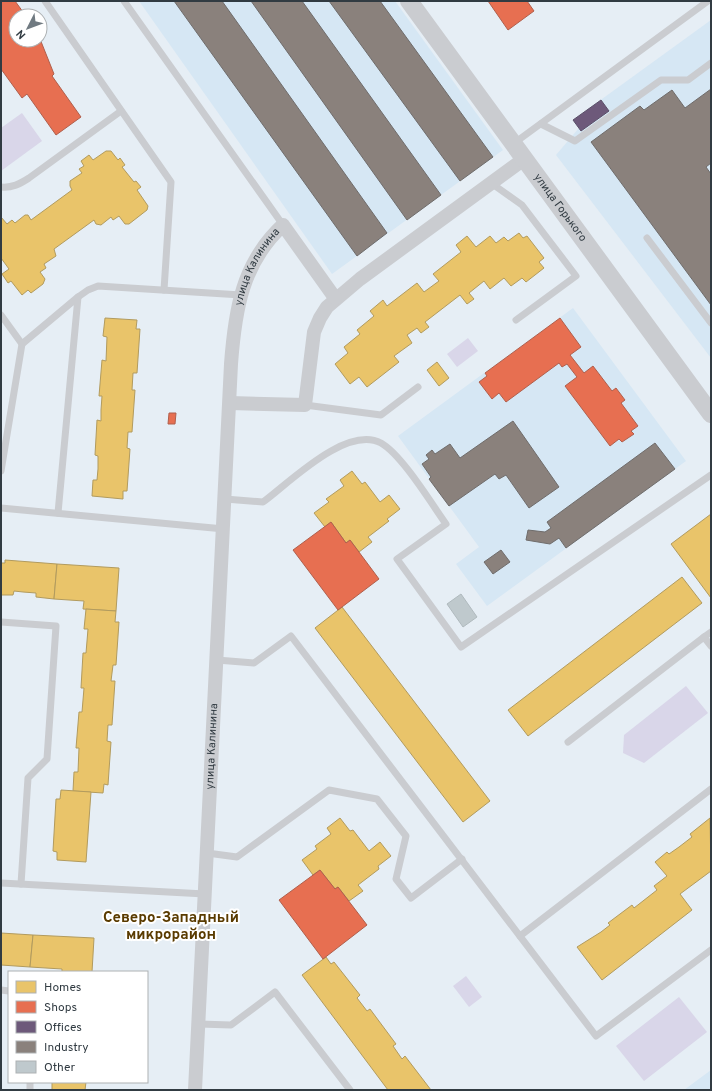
<svg xmlns="http://www.w3.org/2000/svg" width="712" height="1091" viewBox="0 0 712 1091" font-family="Overpass,sans-serif">
  <style>
    .built { fill: #d6e7f4 }
    .green { fill: #d9d6e9 }
    .homes { fill: #e9c46a; stroke: #b29b5e }
    .shops { fill: #e76f51; stroke: #b05f4c }
    .offices { fill: #6d597a; stroke: #5b5069 }
    .industry { fill: #8a817c; stroke: #6f6c6b }
    .building { fill: #bfc9cd; stroke: #b0babe }
    .lines { fill: none; stroke-linecap: round; stroke-linejoin: round }
    .service { stroke: #caccd0; stroke-width: 7 }
    .minor { stroke: #caccd0; stroke-width: 14 }
    .tertiary { stroke: #caccd0; stroke-width: 18 }
    .labels { text-anchor: middle; dominant-baseline: central; stroke-width: 4; stroke-linejoin: round; paint-order: stroke }
    .street-label { font-size: 11px; fill: #313b42; stroke: #fff }
    .district-label { font-size: 15px; font-weight: bold; fill: #5a3b00; stroke: #fff }
  </style>
  <rect width="100%" height="100%" fill="#e6eef5"/>
  <!-- built -->
  <g class="built">
    <polygon points="139,1 395,1 503,150 332,274"/>
    <polygon points="711,20 711,358 556,155 579,128 573,120"/>
    <polygon points="573,308 686,461 487,606 456,564 479,547 398,436"/>
    <polygon points="711,1070 711,1090 684,1090"/>
  </g>
  <!-- green -->
  <g class="green">
    <polygon points="22,113 42,141 1,171 1,128"/>
    <polygon points="468,338 478,351 457,367 447,354"/>
    <polygon points="686,686 708,713 644,763 623,753 624,735"/>
    <polygon points="466,976 482,997 469,1007 453,986"/>
    <polygon points="679,997 707,1032 644,1081 616,1046"/>
  </g>
  <!-- homes -->
  <g class="homes">
    <polygon points="106,151 111,151 118,160 120,158 125,165 122,167 134,182 136,181 141,187 137,190 148,206 147,210 129,224 125,224 119,216 113,220 111,217 101,225 96,224 94,220 54,249 56,256 44,264 46,268 40,272 45,279 43,284 31,293 28,290 22,295 11,281 8,283 2,274 9,269 1,258 1,217 7,224 12,220 15,223 25,215 28,215 31,220 72,190 70,186 70,181 82,173 79,169 84,166 81,161 89,155 93,160"/>
    <polygon points="519,233 523,238 527,236 544,258 539,262 544,268 526,282 522,278 511,286 504,278 490,289 484,281 469,293 474,299 467,304 460,295 425,322 429,327 421,333 417,328 407,335 412,343 394,356 399,362 367,387 359,377 350,384 335,364 348,353 344,347 360,334 357,330 374,316 370,311 383,300 387,306 417,283 424,292 439,281 433,274 461,252 456,245 467,236 476,247 490,236 496,243 504,237 508,241"/>
    <polygon points="105,318 137,320 136,329 140,329 137,373 133,373 132,390 135,390 132,432 128,432 127,448 130,449 127,491 123,491 123,499 92,496 93,480 97,480 98,469 98,456 95,455 97,420 101,421 101,410 102,396 99,396 102,360 106,361 107,337 103,336"/>
    <polygon points="437,362 449,378 439,386 427,370"/>
    <polygon points="352,471 362,484 365,482 380,502 389,495 400,509 387,519 389,521 368,537 372,542 359,552 350,540 346,543 331,522 325,527 314,513 329,502 326,499 344,486 340,480"/>
    <polygon points="711,514 711,598 671,544"/>
    <polygon points="5,560 57,564 54,599 36,597 36,593 23,592 14,591 13,595 1,595 1,563 5,563"/>
    <polygon points="57,564 119,568 116,611 83,609 84,601 54,599"/>
    <polygon points="682,577 702,603 528,736 508,710"/>
    <polygon points="342,607 490,801 463,822 315,628"/>
    <polygon points="86,609 116,611 115,622 119,622 116,665 113,665 111,681 115,681 112,725 108,725 107,741 111,742 108,785 104,784 103,793 73,791 74,772 78,772 79,748 76,748 79,712 82,712 84,688 81,688 83,653 86,653 88,629 84,629"/>
    <polygon points="61,790 91,792 86,862 57,860 57,852 53,851 56,799 60,799"/>
    <polygon points="340,818 350,831 353,830 369,851 380,842 391,856 378,866 379,869 358,885 363,891 349,901 338,887 335,889 320,870 313,875 302,860 317,849 315,846 331,834 327,828"/>
    <polygon points="710,818 711,871 680,894 692,910 602,980 577,947 601,932 610,925 608,923 632,905 634,908 657,890 654,886 667,876 655,862 667,852 669,854 679,847 692,837 690,834"/>
    <polygon points="1,933 33,935 30,967 1,965"/>
    <polygon points="33,935 94,938 92,972 62,972 62,969 30,967"/>
    <polygon points="326,957 331,964 334,962 360,995 357,998 367,1011 370,1009 396,1044 393,1046 402,1059 405,1056 431,1090 388,1090 302,975"/>
    <polygon points="52,1082 86,1082 85,1090 52,1090"/>
  </g>
  <!-- shops -->
  <g class="shops">
    <polygon points="1,1 15,1 26,16 16,16 16,40 40,39 54,74 52,76 81,117 56,135 27,94 22,98 1,69"/>
    <polygon points="488,1 527,1 534,11 508,30"/>
    <polygon points="560,318 581,347 570,355 584,373 593,366 612,391 616,388 625,400 621,403 638,426 631,431 634,434 622,442 619,439 610,446 565,386 577,377 567,364 562,367 559,363 506,402 499,393 492,399 479,382 487,376 485,373"/>
    <polygon points="169,413 176,413 175,424 168,424"/>
    <polygon points="331,522 346,543 350,540 379,579 338,610 293,550"/>
    <polygon points="320,870 335,889 338,887 367,925 323,959 279,900"/>
  </g>
  <!-- offices -->
  <polygon class="offices" points="601,100 609,111 581,131 573,120"/>
  <!-- industry -->
  <g class="industry">
    <polygon points="174,1 222,1 387,233 357,256"/>
    <polygon points="251,1 302,1 441,195 407,220"/>
    <polygon points="329,1 380,1 493,157 460,181"/>
    <polygon points="711,89 711,163 706,167 711,174 711,305 591,142 640,106 644,110 672,90 685,108"/>
    <polygon points="513,421 559,487 529,508 506,475 499,479 495,474 449,506 429,479 431,477 422,464 429,459 426,455 432,450 435,454 450,444 460,458"/>
    <polygon points="655,443 675,469 566,548 559,538 550,544 526,540 528,530 545,532 551,528 547,522"/>
    <polygon points="501,550 510,562 493,574 484,562"/>
  </g>
  <!-- building -->
  <polygon class="building" points="461,594 477,617 463,627 447,604"/>
  <g class="lines">
    <!-- service -->
    <g class="service">
      <polyline points="45,1 171,182 164,290"/>
      <polyline points="124,1 283,225"/>
      <polyline points="541,124 575,141 661,80 688,80 711,63"/>
      <polyline points="513,144 708,1"/>
      <polyline points="491,183 522,205 576,276 516,320"/>
      <path d="M 1,187 C 12,188 20,184 29,178 L 121,111"/>
      <polyline points="647,238 711,323"/>
      <polyline points="78,297 88,290 98,286 241,295"/>
      <polyline points="1,315 22,344 1,471"/>
      <polyline points="22,344 78,297 58,513"/>
      <polyline points="305,405 381,415 418,387"/>
      <path d="M 225,499 L 263,502 C 289,483 346,425 381,443 C 402,455 431,503 446,524 L 397,559 L 461,647 L 711,475"/>
      <polyline points="1,508 224,529"/>
      <polyline points="1,622 56,626 47,759 28,778 21,884"/>
      <polyline points="704,637 711,632"/>
      <polyline points="217,660 254,663 291,636 596,1036 711,950"/>
      <polyline points="568,742 704,637 711,646"/>
      <polyline points="207,853 237,857 329,790 377,799 406,836 396,879 411,898 462,859"/>
      <polyline points="1,883 205,894"/>
      <polyline points="520,936 711,789"/>
      <polyline points="1,990 9,991"/>
      <polyline points="199,1024 231,1025 275,992 350,1090"/>
      <polyline points="30,1090 30,1082"/>
    </g>
    <!-- minor -->
    <g class="minor">
      <polyline points="230,403 305,405 314,332 320,318 327,307 360,279 524,159"/>
      <path id="s1" d="M 195,1090 L 231,364 C 235,310 242,263 283,225 L 335,298"/>
    </g>
    <!-- tertiary -->
    <path class="tertiary" id="s2" d="M 409,1 L 711,414"/>
  </g>
  <g class="labels">
    <!-- street labels -->
    <g class="street-label">
      <text stroke="none"><textPath href="#s2" startOffset="256">улица Горького</textPath></text>
      <text stroke="none"><textPath href="#s1" startOffset="829">улица Калинина</textPath></text>
      <text stroke="none"><textPath href="#s1" startOffset="344">улица Калинина</textPath></text>
    </g>
    <!-- district labels -->
    <g class="district-label">
      <text x="171" y="918">Северо-Западный<tspan x="171" dy="17">микрорайон</tspan></text>
    </g>
  </g>
  <!-- border -->
  <rect width="712" height="1091" fill="none" stroke="#313b42" stroke-width="4"/>
  <!-- legend -->
  <rect x="8" y="971" width="140" height="112" fill="#ffffff" stroke="#adb1b3"/>
  <rect x="16" y="981" width="20" height="12" fill="#e9c46a" stroke="#adb1b3"/>
  <text x="44" y="991" font-size="12" fill="#313b42">Homes</text>
  <rect x="16" y="1001" width="20" height="12" fill="#e76f51" stroke="#adb1b3"/>
  <text x="44" y="1011" font-size="12" fill="#313b42">Shops</text>
  <rect x="16" y="1021" width="20" height="12" fill="#6d597a" stroke="#adb1b3"/>
  <text x="44" y="1031" font-size="12" fill="#313b42">Offices</text>
  <rect x="16" y="1041" width="20" height="12" fill="#8a817c" stroke="#adb1b3"/>
  <text x="44" y="1051" font-size="12" fill="#313b42">Industry</text>
  <rect x="16" y="1061" width="20" height="12" fill="#bfc9cd" stroke="#adb1b3"/>
  <text x="44" y="1071" font-size="12" fill="#313b42">Other</text>
  <!-- north arrow -->
  <g transform="translate(28 28) rotate(228)"><circle r="19" fill="#ffffff" stroke="#adb1b3"/>
  <path d="M0-3L7 15L0 10L-7 15Z" fill="#707a81"/>
  <text y="-6" font-size="11" font-weight="bold" text-anchor="middle" fill="#313b42">N</text>
  </g>
</svg>
